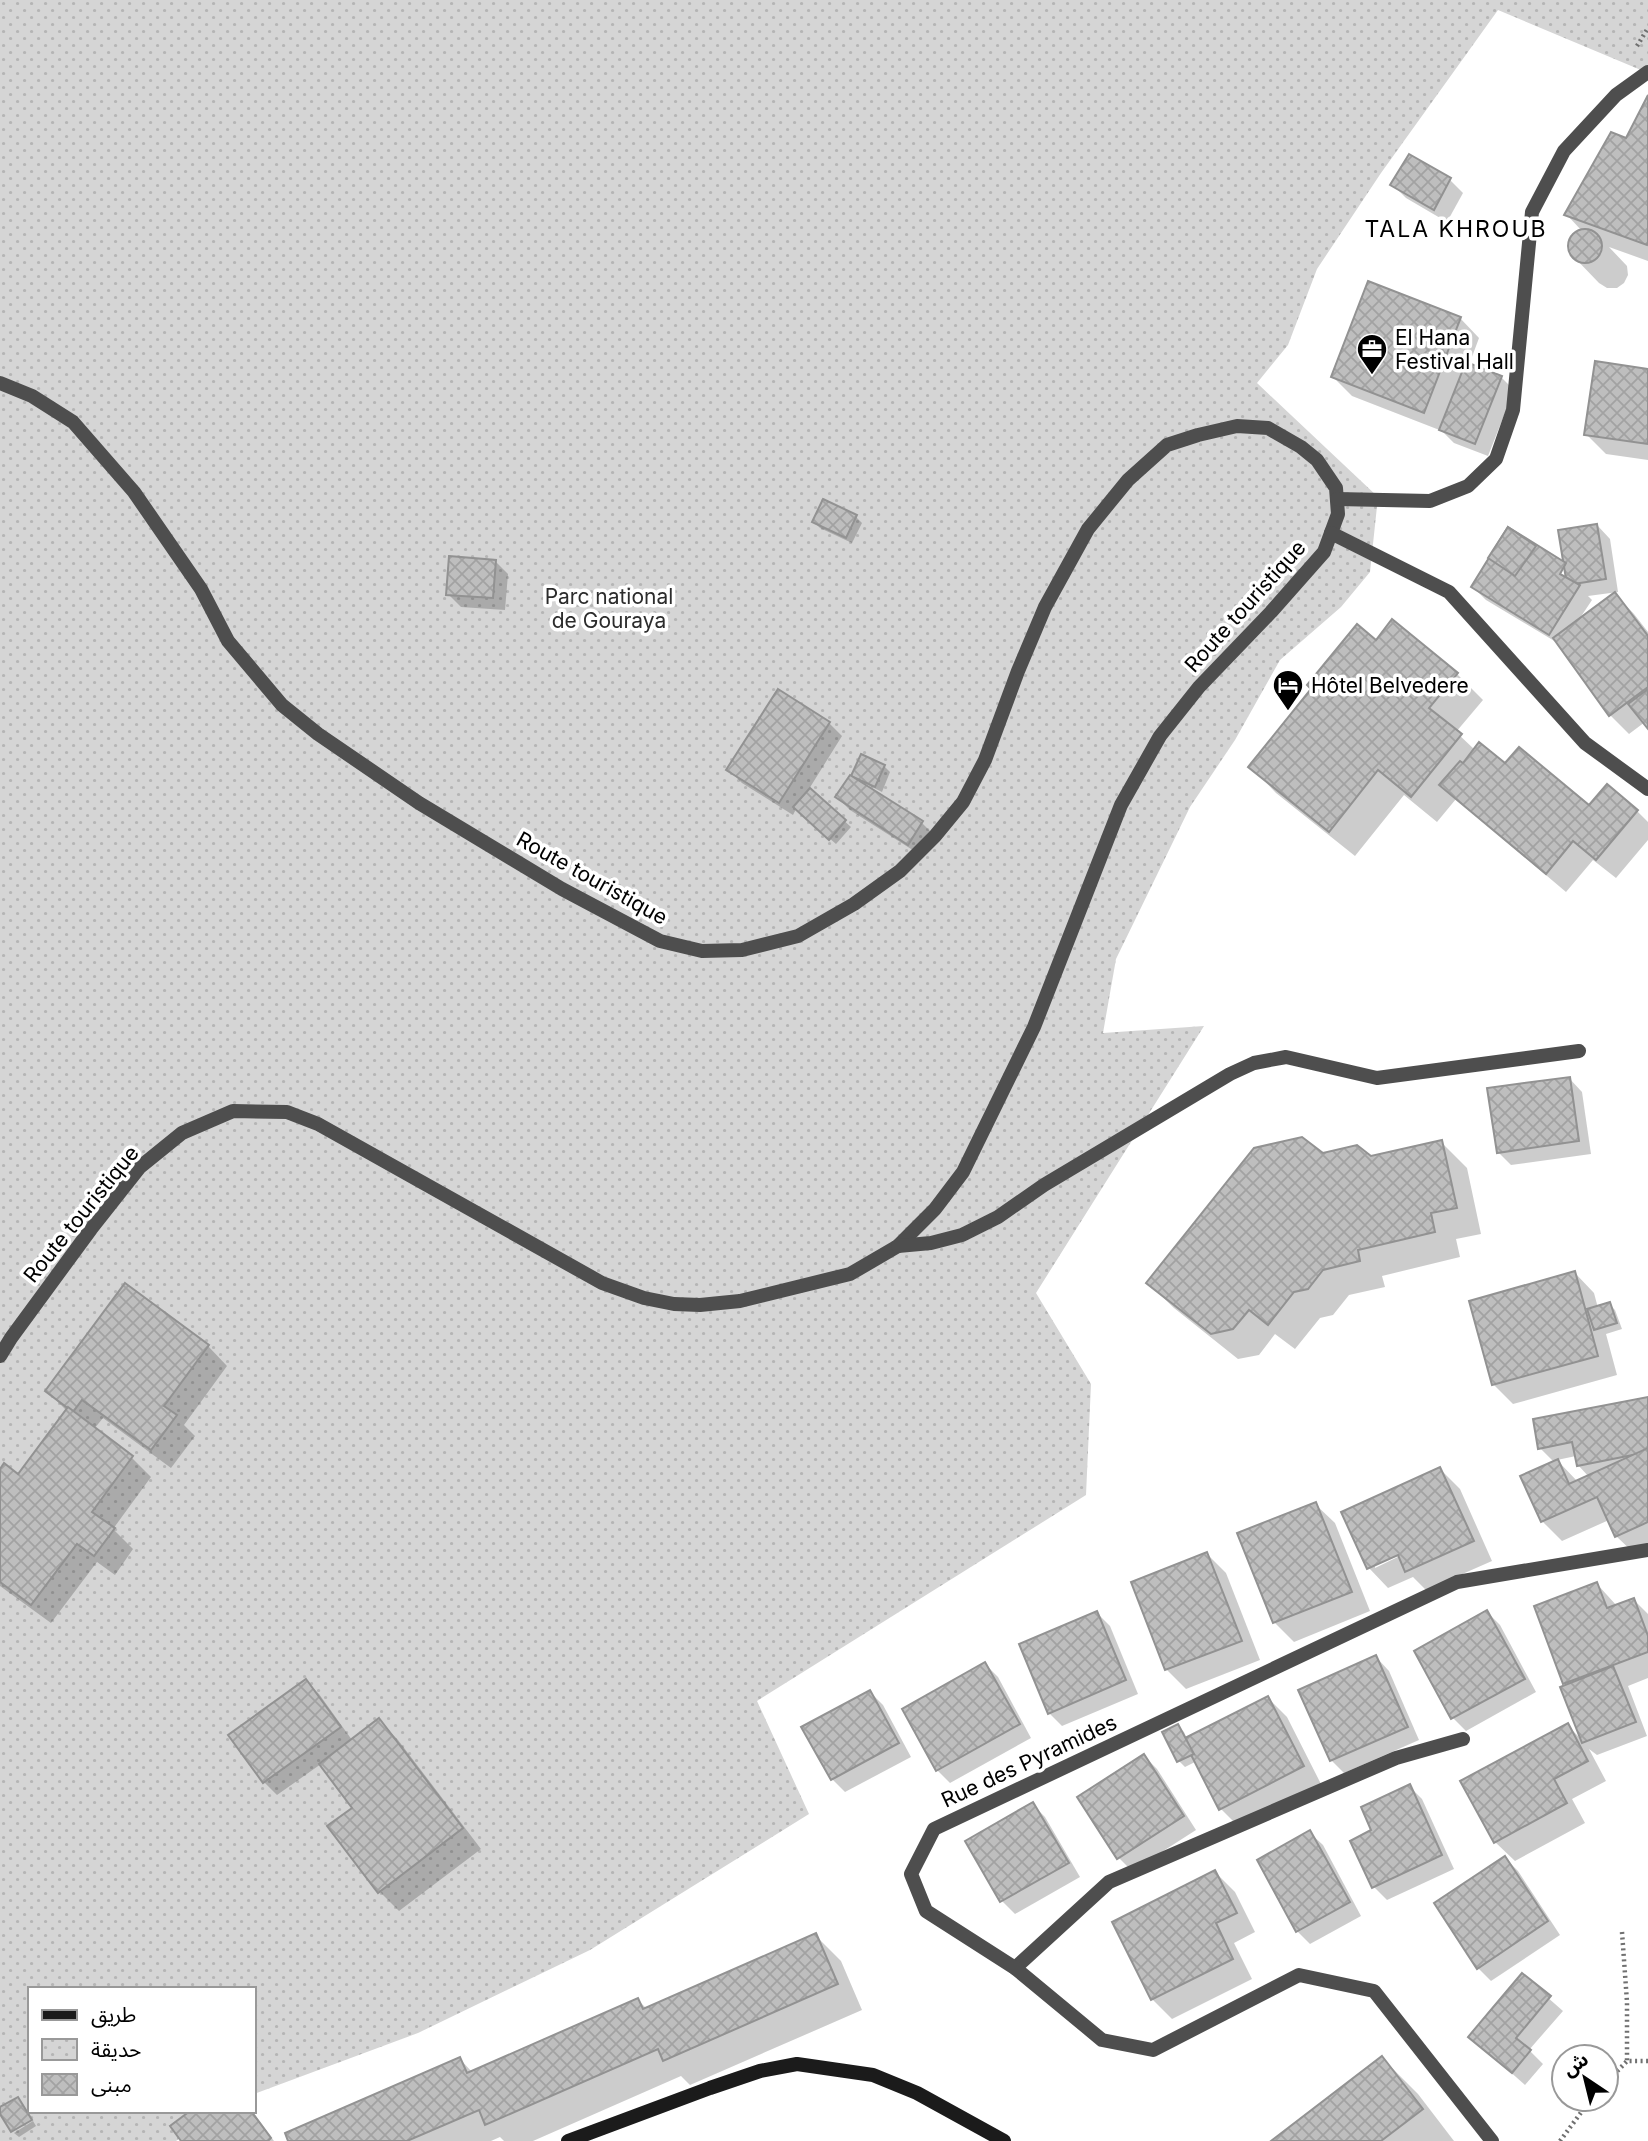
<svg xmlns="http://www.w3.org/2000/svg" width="1648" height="2141" viewBox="0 0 1648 2141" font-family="Inter,'Noto Sans Arabic',sans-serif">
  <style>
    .park { fill: url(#park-dots) }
    .shadow { fill: #0003; fill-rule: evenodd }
    .building { fill: url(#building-cross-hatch); stroke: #929292; stroke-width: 2 }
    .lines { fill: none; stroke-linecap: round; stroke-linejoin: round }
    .path { stroke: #707070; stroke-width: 4.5; stroke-dasharray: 2 3.5; stroke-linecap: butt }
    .street { stroke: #4e4e4e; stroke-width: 14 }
    .secondary { stroke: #1b1b1b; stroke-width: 14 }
    .labels { text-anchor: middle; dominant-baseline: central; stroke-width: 7; stroke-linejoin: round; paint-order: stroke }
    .poi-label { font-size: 21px; fill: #000; stroke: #fff; text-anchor: start }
    .park-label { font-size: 21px; fill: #2c2c2c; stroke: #fff }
    .street-label { font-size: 21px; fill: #000; stroke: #fff }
    .neighbourhood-label { font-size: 23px; letter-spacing: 2px; fill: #000; stroke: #fff }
  </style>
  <defs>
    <pattern id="park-dots" width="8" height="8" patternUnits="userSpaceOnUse" patternTransform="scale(1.75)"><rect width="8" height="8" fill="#d5d5d5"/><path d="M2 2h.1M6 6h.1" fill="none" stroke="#b5b5b5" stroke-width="1.8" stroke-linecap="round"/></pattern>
    <pattern id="building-cross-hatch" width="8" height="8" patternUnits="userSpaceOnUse" patternTransform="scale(1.75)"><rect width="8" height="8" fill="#bebebe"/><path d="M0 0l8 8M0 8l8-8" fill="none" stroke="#a2a2a2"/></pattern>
  </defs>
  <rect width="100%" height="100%" fill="#fff"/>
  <!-- park -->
  <polygon class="park" points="0,0 1648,0 1648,73 1498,10 1381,173 1317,269 1288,345 1257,383 1378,497 1370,572 1341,607 1280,660 1235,740 1190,807 1116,959 1103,1033 1204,1026 1036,1293 1091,1384 1086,1495 757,1701 809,1814 590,1950 418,2033 254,2094 254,1989 30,1989 30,2111 217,2111 176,2141 0,2141"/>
  <!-- shadow -->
  <g class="shadow">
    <polygon points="1648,99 1648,261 1609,247 1627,266 1628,275 1624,283 1617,288 1607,288 1599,283 1573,256 1569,248 1571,239 1577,232 1582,231 1567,215 1627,140"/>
    <polygon points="1409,156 1450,180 1463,193 1447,222 1406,198 1393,185"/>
    <polygon points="1460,318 1479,338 1469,365 1501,377 1514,390 1488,456 1454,443 1442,431 1352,396 1333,377"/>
    <polygon points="1648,371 1648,460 1606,454 1586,434"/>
    <polygon points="856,517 862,523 852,543 820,528 814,522"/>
    <polygon points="1597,525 1610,539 1618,592 1588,596 1592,600 1578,621 1615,594 1634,614 1648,632 1648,726 1645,722 1629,734 1610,715 1561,645 1486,600 1473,587 1558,574 1568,580"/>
    <polygon points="495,561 508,574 505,610 461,607 448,594"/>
    <polygon points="1376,642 1457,674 1483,700 1456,732 1475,750 1589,808 1637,811 1648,822 1648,840 1616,878 1593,860 1566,892 1456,799 1437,822 1404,795 1355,856 1276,793 1251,767"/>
    <polygon points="829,723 842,736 809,789 851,827 836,844 796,809 793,815 742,783 729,770"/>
    <polygon points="862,756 884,766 890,772 882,792 866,784 865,786 922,823 935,836 922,856 850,810 837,797"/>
    <polygon points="1569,1078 1582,1092 1591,1154 1511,1165 1498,1152"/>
    <polygon points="1441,1142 1467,1168 1481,1234 1456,1239 1460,1257 1382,1276 1385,1287 1349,1295 1333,1315 1320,1318 1295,1349 1275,1334 1259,1355 1238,1359 1174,1308 1148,1283 1322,1154 1370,1158"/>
    <polygon points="1575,1273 1594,1293 1598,1308 1609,1304 1615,1310 1622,1329 1606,1334 1617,1375 1513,1404 1493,1384"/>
    <polygon points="208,1346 227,1366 184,1425 195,1436 171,1468 103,1418 94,1429 132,1458 151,1477 113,1529 133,1549 115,1575 97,1562 51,1623 0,1586 0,1472 18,1476 67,1411 47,1391"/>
    <path d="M 1648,1398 L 1648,1550 L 1636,1555 L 1616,1536 L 1609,1520 L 1562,1541 L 1542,1521 L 1555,1463 L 1540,1448 ZM 1576,1456 L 1578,1465 L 1589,1477 L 1578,1482 L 1557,1460 Z"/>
    <path d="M 1440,1469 L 1460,1489 L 1492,1561 L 1426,1590 L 1413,1577 L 1388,1588 L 1369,1568 ZM 1405,1550 L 1406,1553 L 1375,1568 L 1375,1564 Z"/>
    <polygon points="1315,1504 1335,1523 1370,1611 1294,1642 1274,1622"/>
    <polygon points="1207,1554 1226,1573 1260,1660 1186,1689 1166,1669"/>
    <polygon points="1597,1584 1617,1606 1634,1600 1648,1614 1648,1678 1628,1686 1647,1736 1597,1755 1589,1749 1606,1781 1572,1799 1585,1823 1515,1861 1495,1842 1567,1725 1584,1742 1568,1686 1564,1683"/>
    <polygon points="1487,1612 1500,1625 1536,1692 1466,1731 1453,1718 1416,1651"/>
    <polygon points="1097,1613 1110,1626 1138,1694 1062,1726 1049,1713"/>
    <polygon points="1376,1657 1389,1671 1419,1740 1344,1773 1331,1760"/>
    <polygon points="985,1664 998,1677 1031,1738 950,1783 937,1770"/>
    <polygon points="306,1681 319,1694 352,1740 379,1720 398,1740 481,1849 399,1911 380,1892 329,1827 355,1808 321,1764 277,1795 264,1782 230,1735"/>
    <polygon points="870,1692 883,1705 911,1757 845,1792 832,1779 804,1728"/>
    <polygon points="1268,1698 1287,1717 1322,1786 1240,1828 1221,1809 1197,1761 1185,1767 1179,1761 1164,1733 1178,1726 1184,1732 1187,1739"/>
    <polygon points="1144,1756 1157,1769 1196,1830 1132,1871 1119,1858 1080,1798"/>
    <polygon points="1409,1786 1422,1799 1454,1869 1387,1900 1374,1887 1374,1831"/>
    <polygon points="1032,1804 1045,1817 1080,1877 1015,1914 1002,1901 967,1842"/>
    <polygon points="1310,1833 1323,1845 1361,1916 1310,1944 1297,1931"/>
    <polygon points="1505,1858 1518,1871 1560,1935 1491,1981 1478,1968"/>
    <polygon points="1215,1872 1235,1892 1255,1932 1234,1943 1252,1979 1172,2019 1152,1999"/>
    <polygon points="816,1936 841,1961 862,2010 690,2085 681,2076 533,2141 504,2141 500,2137 491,2141 290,2141 460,2059 472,2072 638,2000 647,2009"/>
    <polygon points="1522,1975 1563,2011 1529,2050 1543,2064 1525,2085 1471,2037"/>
    <polygon points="1382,2058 1418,2094 1454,2141 1274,2141"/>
    <polygon points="193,2111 252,2111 274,2141 183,2141"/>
    <polygon points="33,2121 36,2126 19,2137 14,2133"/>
  </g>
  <!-- building -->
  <g class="building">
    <polygon points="1648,95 1648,242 1647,245 1564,215 1611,132 1626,138"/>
    <polygon points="1409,154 1451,178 1434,210 1390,185"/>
    <circle cx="1585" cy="246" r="17"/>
    <polygon points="1368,281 1461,317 1424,413 1331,377"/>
    <polygon points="1595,361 1648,369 1648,444 1584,435"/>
    <polygon points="1466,362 1502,376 1475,444 1439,430"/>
    <polygon points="823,499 857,515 846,538 812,522"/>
    <polygon points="1597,524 1606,579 1567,585 1558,530"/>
    <polygon points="1508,527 1566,563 1560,574 1580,585 1549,635 1471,587"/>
    <polygon points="1508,527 1536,546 1515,576 1488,558"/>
    <polygon points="449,556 496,560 493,598 446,595"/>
    <polygon points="1615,592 1648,636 1648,687 1609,716 1553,638"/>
    <polygon points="1392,619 1458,673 1429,708 1462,734 1411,797 1378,770 1329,832 1248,767 1311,689 1307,685 1357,624 1376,640"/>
    <polygon points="778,689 830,722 779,803 726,770"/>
    <polygon points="1648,689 1648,729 1628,704"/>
    <polygon points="1479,742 1505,763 1519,747 1589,805 1607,784 1638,810 1596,860 1573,841 1546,874 1439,785 1460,761 1463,763"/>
    <polygon points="861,754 885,765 875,787 851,776"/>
    <polygon points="850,775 923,821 908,845 835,797"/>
    <polygon points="810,788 846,820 829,840 793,807"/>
    <polygon points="1570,1077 1579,1141 1497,1153 1487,1088"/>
    <polygon points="1302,1137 1323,1153 1357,1145 1371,1156 1442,1140 1457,1208 1431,1213 1435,1232 1358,1250 1360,1261 1323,1270 1308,1289 1294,1292 1268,1325 1249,1310 1233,1329 1211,1334 1146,1283 1254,1148"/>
    <polygon points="1575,1271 1598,1356 1492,1385 1469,1301"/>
    <polygon points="125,1283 209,1345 164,1406 177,1415 151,1450 82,1400 73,1412 45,1391"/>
    <polygon points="1610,1302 1617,1323 1594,1330 1587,1309"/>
    <polygon points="1648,1397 1648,1452 1577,1466 1572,1442 1538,1449 1533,1419"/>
    <polygon points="68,1407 133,1456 92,1512 115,1528 94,1556 77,1544 31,1605 0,1582 0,1469 4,1463 18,1474"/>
    <polygon points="1648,1448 1648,1522 1615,1537 1597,1497 1541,1522 1520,1476 1558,1459 1569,1484"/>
    <polygon points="1440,1467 1474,1541 1405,1572 1398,1555 1367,1569 1341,1512"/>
    <polygon points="1316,1502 1352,1592 1273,1623 1237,1533"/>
    <polygon points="1207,1552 1242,1641 1165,1670 1131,1582"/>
    <polygon points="1597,1582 1607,1608 1634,1598 1648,1636 1648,1652 1563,1684 1534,1606"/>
    <polygon points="1487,1610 1525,1679 1451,1719 1414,1651"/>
    <polygon points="1097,1611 1126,1680 1048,1714 1019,1644"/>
    <polygon points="1376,1655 1408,1727 1330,1761 1298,1690"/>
    <polygon points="985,1662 1020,1724 936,1771 902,1709"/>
    <polygon points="1613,1666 1636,1722 1582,1743 1560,1687"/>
    <polygon points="306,1679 341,1727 263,1783 228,1735"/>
    <polygon points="870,1690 899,1743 831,1780 801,1727"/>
    <polygon points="1268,1696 1304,1766 1219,1810 1183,1739"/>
    <polygon points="379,1718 463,1828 378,1893 327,1826 352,1808 319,1764"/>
    <polygon points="1568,1723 1588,1761 1554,1779 1567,1803 1494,1843 1460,1781"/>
    <polygon points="1178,1724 1194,1754 1177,1762 1162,1732"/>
    <polygon points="1144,1754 1184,1816 1117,1859 1077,1797"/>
    <polygon points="1410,1784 1442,1855 1372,1888 1350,1841 1371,1830 1361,1807"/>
    <polygon points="1033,1802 1069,1863 1000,1902 965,1841"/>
    <polygon points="1310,1830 1350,1902 1296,1932 1257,1860"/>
    <polygon points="1505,1856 1548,1921 1477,1969 1434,1903"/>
    <polygon points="1215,1870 1237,1913 1216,1923 1233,1959 1151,2000 1112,1922"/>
    <polygon points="816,1933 838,1984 663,2061 658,2049 485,2125 479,2110 407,2141 288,2141 285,2133 460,2057 467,2073 638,1998 643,2009"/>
    <polygon points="1522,1973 1551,1996 1516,2038 1531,2050 1512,2073 1468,2037"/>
    <polygon points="1382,2056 1423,2109 1381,2141 1271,2141"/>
    <polygon points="18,2097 32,2120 11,2132 0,2114 0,2107"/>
    <polygon points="190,2111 251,2111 271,2138 268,2141 181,2141 170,2126"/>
  </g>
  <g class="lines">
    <!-- path -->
    <g class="path">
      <polyline points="1637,46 1648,28"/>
      <polyline points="1622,1932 1627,2002 1627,2061"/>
      <polyline points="1606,2083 1627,2061 1648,2061"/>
      <polyline points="1560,2141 1591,2099"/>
    </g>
    <!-- street -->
    <g class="street">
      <polyline points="0,383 32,396 73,422 134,492 201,589 228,641 282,705 318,734 419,803 562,889 660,941 702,951 742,950 798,936 854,904 900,871 935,836 963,802 985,760 1018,671 1045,607 1088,529 1128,480 1167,445 1198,435 1237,426 1268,428 1301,447 1317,460 1336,488 1338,514 1324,552 1271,612 1199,687 1160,736 1121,805 1034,1027 963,1172 935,1209 898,1246 850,1274 740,1301 700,1305 674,1304 644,1298 602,1283 318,1124 287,1112 233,1111 182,1133 140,1167 91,1229 11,1338 0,1356"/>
      <polyline points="1337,499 1430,501 1468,486 1496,459 1513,410 1532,212 1564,151 1616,95 1648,72"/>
      <polyline points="1331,533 1449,592 1585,743 1648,789"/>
      <polyline points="898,1246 931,1243 962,1235 998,1217 1044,1185 1230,1074 1254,1063 1286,1057 1377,1078 1579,1051"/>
      <polyline points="1015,1968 1109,1882 1396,1758 1463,1739"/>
      <polyline points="1492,2141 1374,1991 1299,1975 1153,2050 1102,2040 1015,1968 926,1911 911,1874 934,1829 1457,1582 1648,1550"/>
    </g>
    <!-- secondary -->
    <polyline class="secondary" points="568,2141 710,2088 760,2071 797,2064 873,2075 917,2093 1004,2141"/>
  </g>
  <!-- icons -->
  <defs>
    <g id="office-pin" transform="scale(1.575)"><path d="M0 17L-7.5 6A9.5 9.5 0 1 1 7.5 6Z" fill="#000" stroke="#fff"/><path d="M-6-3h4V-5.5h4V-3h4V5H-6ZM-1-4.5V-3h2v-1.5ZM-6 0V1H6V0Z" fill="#fff"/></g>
    <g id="hotel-pin" transform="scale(1.575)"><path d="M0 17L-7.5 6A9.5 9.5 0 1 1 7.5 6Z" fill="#000" stroke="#fff"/><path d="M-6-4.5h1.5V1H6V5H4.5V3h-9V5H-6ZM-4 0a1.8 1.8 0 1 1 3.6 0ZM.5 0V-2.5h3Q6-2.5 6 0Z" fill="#fff"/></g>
  </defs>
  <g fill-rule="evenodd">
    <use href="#office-pin" x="1372" y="349"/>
    <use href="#hotel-pin" x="1288" y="685"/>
  </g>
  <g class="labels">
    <!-- poi labels -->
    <g class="poi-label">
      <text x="1395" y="337">El Hana<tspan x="1395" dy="24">Festival Hall</tspan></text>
      <text x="1311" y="685">Hôtel Belvedere</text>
    </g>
    <!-- park labels -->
    <g class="park-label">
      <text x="609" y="596">Parc national<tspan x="609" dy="24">de Gouraya</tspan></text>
    </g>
    <!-- street labels -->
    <g class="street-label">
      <text transform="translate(1245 606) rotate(-48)">Route touristique</text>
      <text transform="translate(592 878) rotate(29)">Route touristique</text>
      <text transform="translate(81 1214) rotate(-51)">Route touristique</text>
      <text transform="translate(1029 1761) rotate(-25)">Rue des Pyramides</text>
    </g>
    <!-- neighbourhood labels -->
    <g class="neighbourhood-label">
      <text x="1456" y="229">TALA KHROUB</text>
    </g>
  </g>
  <!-- legend -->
  <rect x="28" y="1987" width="228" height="126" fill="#ffffff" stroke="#999999" stroke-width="2"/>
  <rect x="42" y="2010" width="35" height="10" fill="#1b1b1b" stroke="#999999" stroke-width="2"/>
  <text x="91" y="2022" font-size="21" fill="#000000">طريق</text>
  <rect x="42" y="2039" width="35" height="21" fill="url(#park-dots)" stroke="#999999" stroke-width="2"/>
  <text x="91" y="2057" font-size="21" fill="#000000">حديقة</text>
  <rect x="42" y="2074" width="35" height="21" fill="url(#building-cross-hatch)" stroke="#999999" stroke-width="2"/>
  <text x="91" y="2092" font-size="21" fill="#000000">مبنى</text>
  <!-- north arrow -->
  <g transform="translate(1585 2078) rotate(325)"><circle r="33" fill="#ffffff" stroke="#999999" stroke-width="2"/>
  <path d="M0-5L12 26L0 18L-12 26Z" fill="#000000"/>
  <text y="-10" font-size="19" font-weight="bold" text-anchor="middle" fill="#000000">ش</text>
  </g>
</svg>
